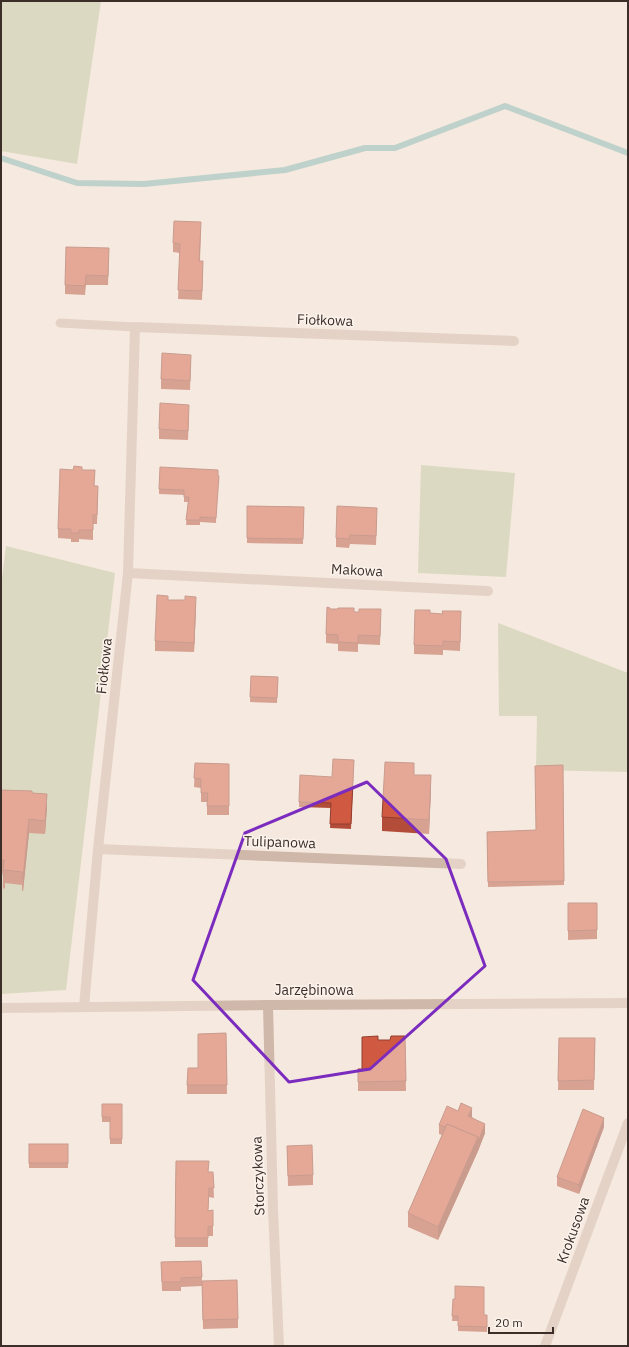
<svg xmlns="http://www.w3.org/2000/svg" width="629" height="1347" viewBox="0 0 629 1347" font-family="'IBM Plex Sans',sans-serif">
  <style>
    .green { fill: #bbc69d }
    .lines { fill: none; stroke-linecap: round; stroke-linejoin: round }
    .stream { stroke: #7bb5b3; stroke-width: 6 }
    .lane { stroke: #cfb7a9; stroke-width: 9 }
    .street { stroke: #cfb7a9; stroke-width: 10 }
    .wall { fill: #b34d39 }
    .shaded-wall { fill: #923e2e }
    .building { fill: #d05942; stroke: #923e2e }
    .marked { fill: none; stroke: #7b2cbf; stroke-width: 3; stroke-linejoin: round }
    .labels { text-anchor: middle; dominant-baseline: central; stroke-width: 3; stroke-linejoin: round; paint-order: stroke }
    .street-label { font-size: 14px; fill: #3b2e29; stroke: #fcf3ec }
  </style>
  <rect width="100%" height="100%" fill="#f5e9df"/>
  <!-- green -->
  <g class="green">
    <polygon points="1,1 101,1 77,164 1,151"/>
    <polygon points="421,465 515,473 506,577 418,573"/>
    <polygon points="6,546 115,573 66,990 1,994 1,586"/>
    <polygon points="498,623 628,673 628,772 536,770 537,716 499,716"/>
  </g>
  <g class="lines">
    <!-- stream -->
    <polyline class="stream" points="1,158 77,183 144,184 285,170 365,148 395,148 505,106 628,153"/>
    <!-- lane -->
    <polyline class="lane" points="60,323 135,327"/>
    <!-- street -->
    <g class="street">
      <polyline points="128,573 488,591"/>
      <polyline points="98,849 461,864"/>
      <polyline points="268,1005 273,1209 279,1346"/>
      <polyline points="84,1007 98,849 128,573 135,327 514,341"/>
      <polyline points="1,1008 268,1005 628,1003"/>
      <polyline points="545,1346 628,1123"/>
    </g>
  </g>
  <!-- wall -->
  <g class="wall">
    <polygon points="201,231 200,261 203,271 202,300 178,299 180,253 173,252 173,243"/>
    <polygon points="109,257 108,285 86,285 85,295 65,294 65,285"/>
    <polygon points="191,364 190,390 161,389 161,379"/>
    <polygon points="189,414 188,440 159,439 159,429"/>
    <polygon points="82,470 95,486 98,495 97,524 93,524 93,540 79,539 79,542 71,542 71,539 58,538 58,529"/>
    <polygon points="218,470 216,523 200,522 200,525 186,525 188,502 184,502 184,495 159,494 159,489"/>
    <polygon points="247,506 304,507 303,544 247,543"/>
    <polygon points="377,517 376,545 350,544 349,548 336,547 336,538"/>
    <polygon points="168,600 196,606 194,652 155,651 155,641"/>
    <polygon points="330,609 354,612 381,619 380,645 358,644 358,652 338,651 338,644 326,643 326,634"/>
    <polygon points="430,613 461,621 460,651 443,650 443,655 414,654 414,645"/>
    <polygon points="251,676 278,677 277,703 250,702"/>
    <polygon points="354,760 351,829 330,828 331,808 299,807 299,802"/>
    <polygon points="195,763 229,764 229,815 207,815 207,802 201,802 201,788 194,787"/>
    <polygon points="563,765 564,885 488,887 487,832 536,830"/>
    <polygon points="414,775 431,788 429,834 382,831 382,817"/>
    <polygon points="1,790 32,793 47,807 45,834 29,833 23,891 22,891 22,885 5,883 5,889 3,888 3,873 1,873"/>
    <polygon points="568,903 597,903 597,939 568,940"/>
    <polygon points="226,1033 227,1094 187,1094 187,1085 198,1068"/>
    <polygon points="405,1036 406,1091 358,1091 358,1069 362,1069 378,1040 390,1040"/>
    <polygon points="559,1038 595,1038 594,1090 558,1090"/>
    <polygon points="102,1104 122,1104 122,1144 110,1144 110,1122 102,1122"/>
    <polygon points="472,1117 485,1133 478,1151 438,1240 408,1227 408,1213 442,1135 439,1134 439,1125"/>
    <polygon points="604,1127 579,1194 557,1186 557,1177"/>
    <rect x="29" y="1144" width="39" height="24"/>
    <polygon points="287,1146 313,1175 313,1185 288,1186"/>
    <polygon points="176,1161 209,1172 213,1172 214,1198 209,1197 208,1211 213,1210 213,1236 208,1236 208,1247 175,1247"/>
    <polygon points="201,1261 202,1281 238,1319 238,1328 203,1329 202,1286 181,1287 181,1291 162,1291 161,1262"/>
    <polygon points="453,1299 484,1315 487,1315 487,1332 458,1331 458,1321 452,1321"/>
  </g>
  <!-- shaded-wall -->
  <g class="shaded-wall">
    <polygon points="196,597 196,606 194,652 194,643"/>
    <polygon points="431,775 431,788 429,834 429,820"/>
    <polygon points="47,794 47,807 45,834 45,821"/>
    <polygon points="29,819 29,833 23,891 23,878"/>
    <polygon points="472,1108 472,1117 468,1125 468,1116"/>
    <polygon points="604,1118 604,1127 579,1194 579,1185"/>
    <polygon points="485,1124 485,1133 478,1151 438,1240 438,1227 478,1137"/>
  </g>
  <!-- building -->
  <g class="building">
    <polygon points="174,221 201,222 199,261 203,261 202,291 178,290 180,244 173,243"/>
    <polygon points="66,247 109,248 108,276 86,275 85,286 65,285"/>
    <polygon points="162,353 191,355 190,381 161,379"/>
    <polygon points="160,403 189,405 188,431 159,429"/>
    <polygon points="74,466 82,467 82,470 95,470 94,486 98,486 97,515 93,515 93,530 79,530 79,533 71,533 71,529 58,529 60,469 73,470"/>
    <polygon points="160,467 218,470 218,475 219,476 216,518 200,517 200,520 186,520 189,497 184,497 184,490 159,489"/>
    <polygon points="247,506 304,507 303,539 247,538"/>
    <polygon points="337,506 377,508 376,536 350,535 349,539 336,538"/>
    <polygon points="157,595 168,596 168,600 185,600 185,596 196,597 194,643 155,641"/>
    <polygon points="327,607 330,608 330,609 337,609 338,608 354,608 354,612 359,612 359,609 381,609 380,636 358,635 358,643 338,642 338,635 326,634"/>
    <polygon points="415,610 430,610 430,613 443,614 442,611 461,611 460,642 443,641 443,646 414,645"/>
    <polygon points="251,676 278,677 277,698 250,697"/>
    <polygon points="333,759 354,760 351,824 330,824 331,803 299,802 300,775 332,777"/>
    <polygon points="385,762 414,763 414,775 431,775 429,820 382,817"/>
    <polygon points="195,763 229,764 229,806 207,806 208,793 201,793 201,779 194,778"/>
    <polygon points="563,765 564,881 488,882 487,832 536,830 535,766"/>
    <polygon points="1,790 32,791 32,793 47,794 45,821 29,819 23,878 22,878 22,872 5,870 5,876 3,875 4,860 1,860"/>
    <polygon points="568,903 597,903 597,930 568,931"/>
    <polygon points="226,1033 227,1085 187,1085 188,1068 198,1068 198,1034"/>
    <polygon points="378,1036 378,1040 390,1040 391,1036 405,1036 406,1081 358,1082 358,1069 362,1069 362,1037"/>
    <polygon points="559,1038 595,1038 594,1080 558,1081"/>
    <polygon points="461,1103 472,1108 468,1116 485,1124 478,1142 478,1137 447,1124 445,1127 439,1125 447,1106 458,1111"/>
    <polygon points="102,1104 122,1104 122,1139 110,1139 110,1117 102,1117"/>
    <polygon points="583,1109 604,1118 579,1185 557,1177"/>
    <polygon points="447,1124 478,1137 438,1227 408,1213"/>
    <rect x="29" y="1144" width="39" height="19"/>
    <polygon points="312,1145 313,1175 288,1176 287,1146"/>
    <polygon points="176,1161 209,1161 208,1172 213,1172 214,1188 209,1188 208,1211 213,1210 213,1226 208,1227 208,1238 175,1238"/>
    <polygon points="201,1261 202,1277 181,1278 181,1282 162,1282 161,1262"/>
    <polygon points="237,1280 238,1319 203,1320 202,1281"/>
    <polygon points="455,1286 484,1287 484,1315 487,1315 487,1327 458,1326 458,1316 452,1316 453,1299 455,1299"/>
  </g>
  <!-- marked area -->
  <path d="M0 0H629V1347H0ZM 367,782 L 446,859 L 485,966 L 370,1069 L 289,1082 L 193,980 L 245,833 Z" fill="#f5e9df" fill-opacity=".55" fill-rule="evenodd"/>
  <path class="marked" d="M 367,782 L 446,859 L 485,966 L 370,1069 L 289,1082 L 193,980 L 245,833 Z"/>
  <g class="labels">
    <!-- street labels -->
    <g class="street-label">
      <text transform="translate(325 320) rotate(2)">Fiołkowa</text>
      <text transform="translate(357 570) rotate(3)">Makowa</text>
      <text transform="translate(104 666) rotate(-84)">Fiołkowa</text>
      <text transform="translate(280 842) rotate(2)">Tulipanowa</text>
      <text x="314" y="990">Jarzębinowa</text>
      <text transform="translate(258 1176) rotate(-92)">Storczykowa</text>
      <text transform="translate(573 1230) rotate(-70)">Krokusowa</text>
    </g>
  </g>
  <!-- border -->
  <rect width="629" height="1347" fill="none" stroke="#3b2e29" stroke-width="4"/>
  <!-- scale -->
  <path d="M489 1327v6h64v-6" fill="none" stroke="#3b2e29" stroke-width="2"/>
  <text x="495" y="1327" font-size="12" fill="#3b2e29" stroke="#fcf3ec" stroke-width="3" paint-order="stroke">20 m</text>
</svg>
